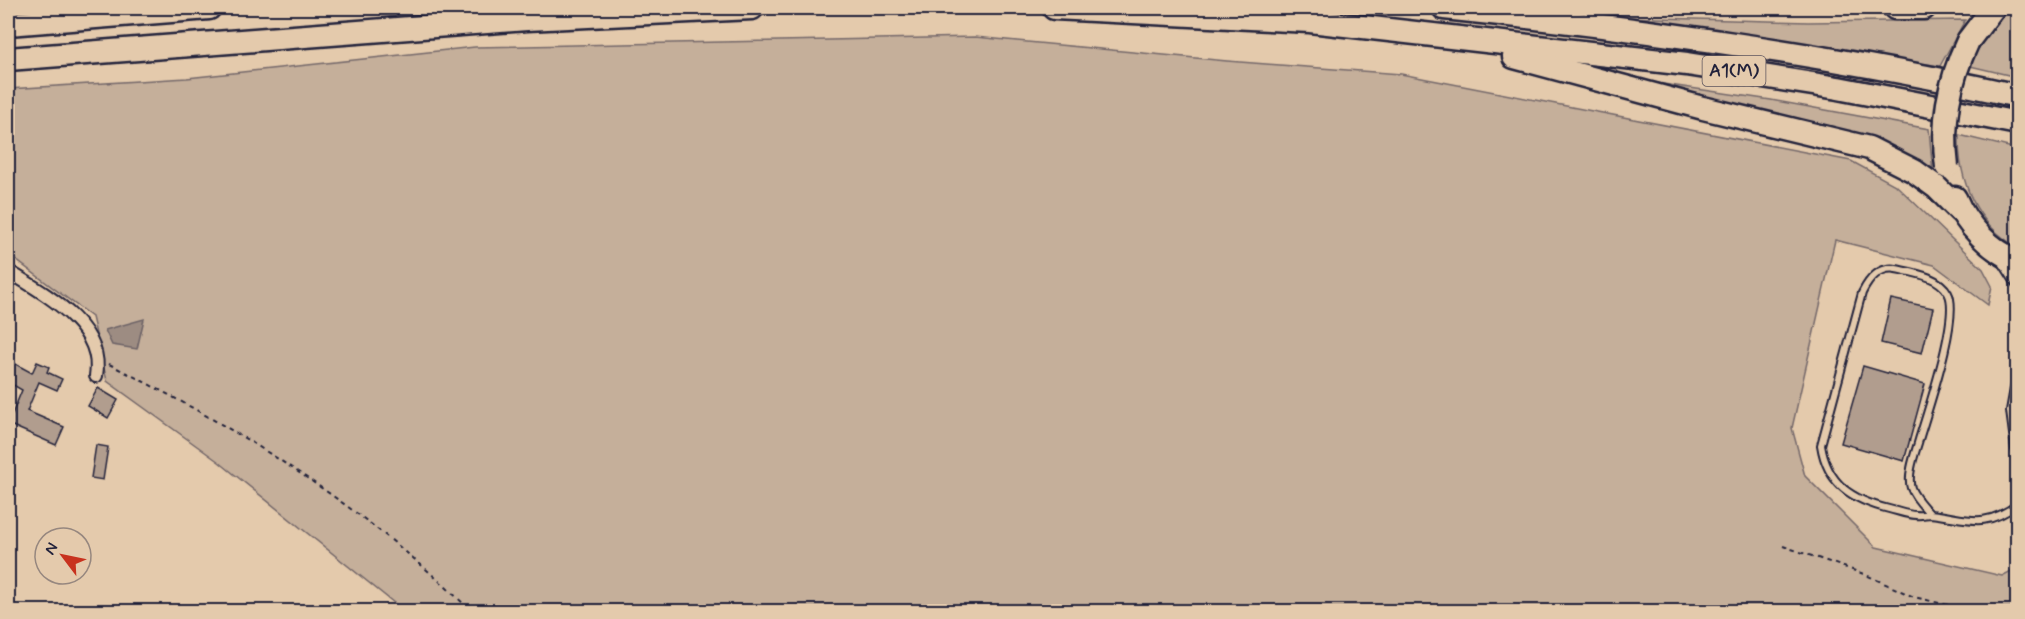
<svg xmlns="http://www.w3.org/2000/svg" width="2025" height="619" viewBox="0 0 2025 619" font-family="Mynerve,sans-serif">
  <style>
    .green { fill: #c5af9a; stroke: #74686a; stroke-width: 1.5 }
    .water { fill: #9d8c82; stroke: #6c6266; stroke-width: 1.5 }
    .building { fill: #b19d8e; stroke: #22223b; stroke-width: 1.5 }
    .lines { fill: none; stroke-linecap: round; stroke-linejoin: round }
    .lane-casing { stroke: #22223b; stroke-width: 10 }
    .street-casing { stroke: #22223b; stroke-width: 16 }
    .highway-casing { stroke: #22223b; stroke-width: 27 }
    .path { stroke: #22223b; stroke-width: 2; stroke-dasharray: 4.5 4.5; stroke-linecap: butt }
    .lane { stroke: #e4caac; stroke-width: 6 }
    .street { stroke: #e4caac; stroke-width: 12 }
    .highway { stroke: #e4caac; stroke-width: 22 }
    .highway-bridge-casing { stroke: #22223b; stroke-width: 27; stroke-linecap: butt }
    .highway-bridge { stroke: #e4caac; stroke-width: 22 }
    .labels { text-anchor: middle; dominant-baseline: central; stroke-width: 4.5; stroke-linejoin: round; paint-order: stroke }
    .shield { fill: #e4caac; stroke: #5c545d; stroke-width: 1.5 }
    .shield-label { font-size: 18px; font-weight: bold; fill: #22223b }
  </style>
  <rect width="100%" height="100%" fill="#e4caac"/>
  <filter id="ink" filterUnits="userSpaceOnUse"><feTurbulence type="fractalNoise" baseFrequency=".0167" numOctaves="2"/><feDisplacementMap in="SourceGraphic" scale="12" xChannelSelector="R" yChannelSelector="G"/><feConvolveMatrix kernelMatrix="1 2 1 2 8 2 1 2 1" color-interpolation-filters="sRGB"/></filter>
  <g filter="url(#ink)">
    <!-- green -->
    <g class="green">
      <polygon points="2008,8 2017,8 2017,77 1970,66 1976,49"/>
      <polygon points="1621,17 1808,22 1965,20 1940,66"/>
      <polygon points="975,37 1227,61 1401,74 1851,161 1897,186 1983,269 1992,286 1988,305 1934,265 1835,240 1792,428 1805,476 1876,547 2002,576 2017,568 2017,611 404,611 219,462 107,381 92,317 8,254 8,89 187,78 475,47"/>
      <polygon points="1589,73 1771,100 1929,129 1933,174"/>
      <path d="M 1959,135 L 2017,149 L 2017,247 C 1976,224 1958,181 1959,135 Z"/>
    </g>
    <!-- water -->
    <polygon class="water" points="144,319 137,349 112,345 105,330"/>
    <!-- building -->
    <g class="building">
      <polygon points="1891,299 1933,308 1922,353 1881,343"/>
      <polygon points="8,360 32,373 37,362 49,367 47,372 62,379 57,390 39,382 27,411 64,427 56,445 8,424 22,390 8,382"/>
      <polygon points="1863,366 1925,384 1904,461 1841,443"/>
      <polygon points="98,388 118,400 108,418 88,406"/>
      <polygon points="96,445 108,447 103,480 91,478"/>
    </g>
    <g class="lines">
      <!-- lane casing -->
      <g class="lane-casing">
        <path id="lane" d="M 1930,514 C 1924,507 1914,497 1911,488 C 1907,476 1914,456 1918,443 C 1926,415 1961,315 1948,293 C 1939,276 1914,273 1896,269 C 1879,266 1869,279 1862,293 L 1821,445 C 1827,484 1852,500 1889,509 C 1898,511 1907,515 1916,515 C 1921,516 1926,514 1930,514 C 1968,518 1983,530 2018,504"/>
      </g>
      <!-- street casing -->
      <g class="street-casing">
        <g id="street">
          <polyline points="2004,260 2018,282"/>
          <path d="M 8,271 C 43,293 105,325 96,376"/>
          <polyline points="2018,383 2013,411 2018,449"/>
        </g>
      </g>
      <!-- highway casing -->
      <g class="highway-casing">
        <g id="highway">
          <polyline points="1054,8 1310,21 1687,64 1838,88 2018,123"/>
          <path d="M 1444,8 C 1636,28 1829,54 2018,96"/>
          <polyline points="1895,8 1924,8"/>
          <polyline points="8,24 209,8"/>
          <polyline points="1968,41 1993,8"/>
          <polyline points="1514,57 1703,108 1869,148 1914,171 1936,187 1960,211"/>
          <polyline points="8,59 527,19 752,8"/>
          <path d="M 1955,198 C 1966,225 1990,250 2018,262"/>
        </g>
      </g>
      <!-- path -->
      <g class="path">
        <path d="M 109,364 C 240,429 368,509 472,612"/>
        <polyline points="1783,546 1864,574 1914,597 1977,612"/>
      </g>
      <!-- lane -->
      <use href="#lane" class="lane"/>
      <!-- street -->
      <use href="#street" class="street"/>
      <!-- highway -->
      <use href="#highway" class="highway"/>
      <!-- highway-bridge casing -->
      <g class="highway-bridge-casing">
        <path id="highway-bridge" d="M 1947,167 C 1941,122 1949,81 1968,41"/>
      </g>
      <!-- highway-bridge -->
      <use href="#highway-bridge" class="highway-bridge"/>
    </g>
  </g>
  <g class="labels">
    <!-- shield labels -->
    <rect class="shield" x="1702.5" y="56" width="63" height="30" rx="4.5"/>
    <g class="shield-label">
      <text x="1734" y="71">A1(M)</text>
    </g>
  </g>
  <!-- margin -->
  <rect width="2025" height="619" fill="none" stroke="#e4caac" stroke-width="30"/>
  <rect x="15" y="15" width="1995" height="589" fill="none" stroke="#22223b" stroke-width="2" filter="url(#ink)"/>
  <!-- north arrow -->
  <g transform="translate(63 556) rotate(302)"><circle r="28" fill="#e4caac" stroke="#96877f" stroke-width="1.5"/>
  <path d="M0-4.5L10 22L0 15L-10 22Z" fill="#c8321e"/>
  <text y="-9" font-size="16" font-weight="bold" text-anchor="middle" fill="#22223b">N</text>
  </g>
</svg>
